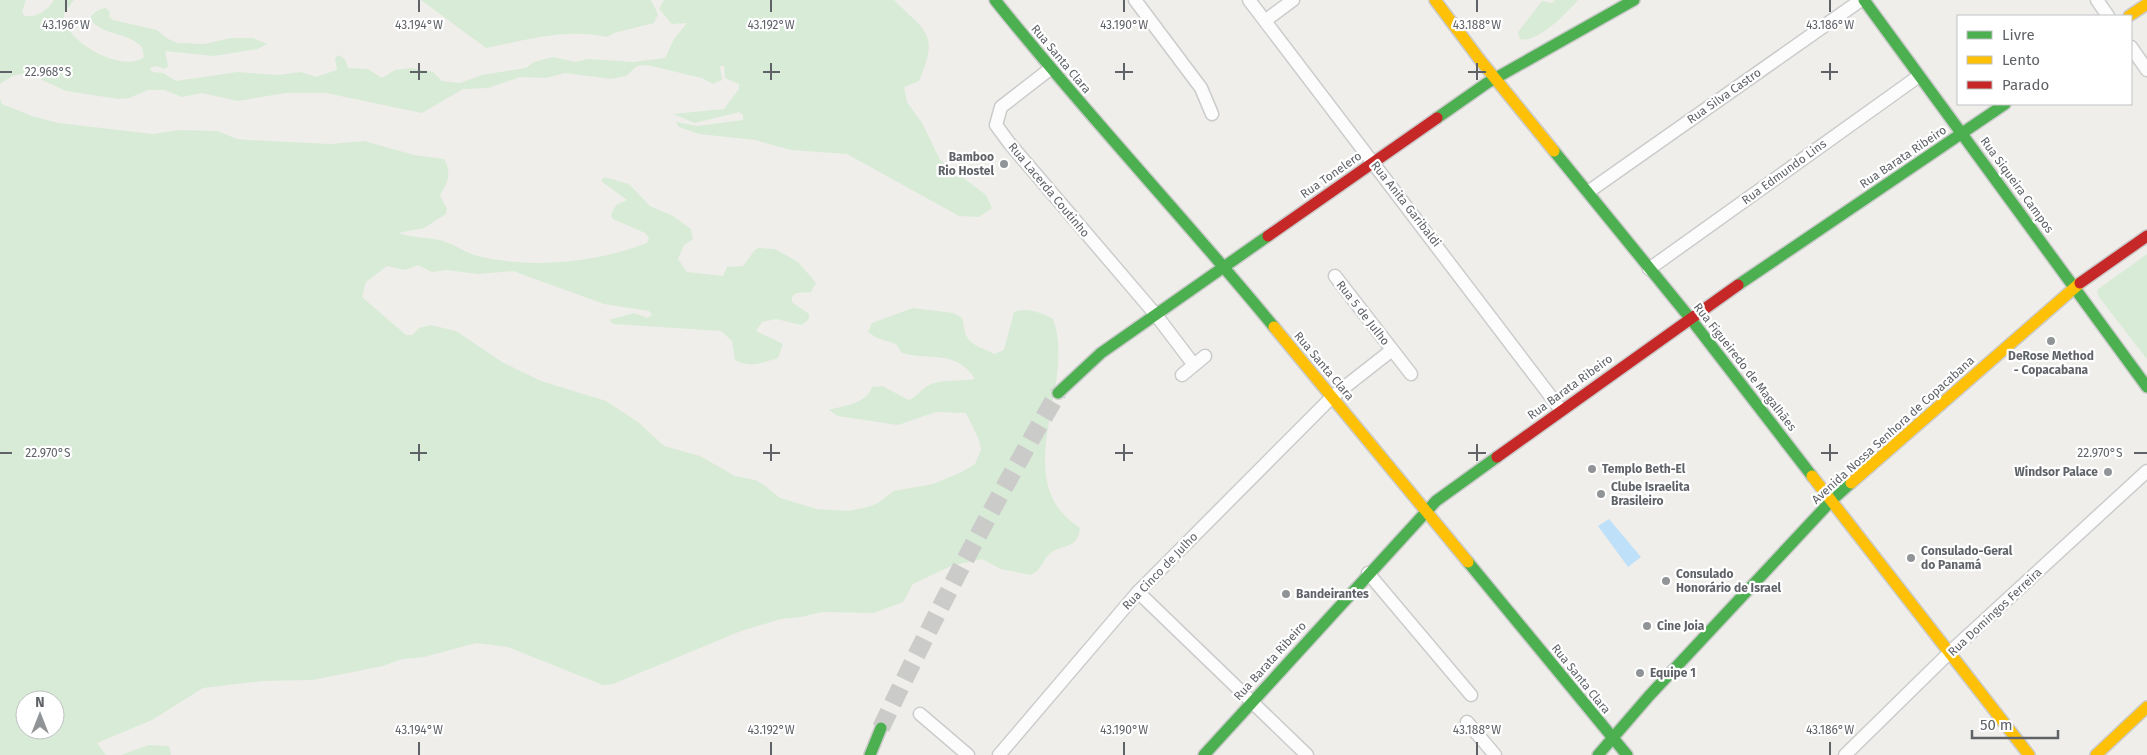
<svg xmlns="http://www.w3.org/2000/svg" width="2147" height="755" viewBox="0 0 2147 755" font-family="'Fira Sans',sans-serif">
  <style>
    .green { fill: #d8ebd6; fill-rule: evenodd }
    .water { fill: #bfe0f9 }
    .lines { fill: none; stroke-linecap: round; stroke-linejoin: round }
    .secondary-tunnel { stroke: #cbcbca; stroke-width: 18; stroke-dasharray: 18 9; stroke-linecap: butt }
    .street-casing { stroke: #cbcccc; stroke-width: 15 }
    .fast-casing { stroke: #cacacb; stroke-width: 14 }
    .slow-casing { stroke: #cacacb; stroke-width: 14 }
    .jam-casing { stroke: #cacacb; stroke-width: 14 }
    .street { stroke: #fdfcfc; stroke-width: 12 }
    .fast { stroke: #4caf50; stroke-width: 11 }
    .slow { stroke: #ffc107; stroke-width: 11 }
    .jam { stroke: #c62828; stroke-width: 11 }
    .ticks { fill: none; stroke: #5f6368; stroke-width: 2 }
    .poi-dot { fill: #919496; stroke: #fff; stroke-width: 2 }
    .labels { text-anchor: middle; dominant-baseline: central; stroke-width: 4.5; stroke-linejoin: round; paint-order: stroke }
    .street-label { font-size: 12px; fill: #5f6368; stroke: #fff }
    .poi-label { font-size: 12px; font-weight: bold; fill: #5f6368; stroke: #fff; text-anchor: start }
    .ticks-label { font-size: 12px; text-anchor: middle; fill: #5f6368; stroke: #fff; stroke-width: 4.5; stroke-linejoin: round; paint-order: stroke }
  </style>
  <rect width="100%" height="100%" fill="#efeeea"/>
  <!-- green -->
  <g class="green">
    <path d="M 0,0 L 26,0 L 22,12 L 25,16 C 37,18 48,10 54,0 L 74,0 L 64,13 C 61,41 123,74 144,57 L 142,47 C 128,32 103,36 90,19 C 93,12 99,9 106,8 L 110,12 L 109,16 L 113,20 L 157,30 L 168,39 L 178,43 L 204,44 L 231,38 L 253,38 L 267,44 L 258,49 L 214,56 L 165,51 L 168,66 L 165,69 L 155,66 L 150,68 L 152,72 L 163,73 L 176,81 L 237,72 L 278,75 L 301,72 L 316,77 L 337,70 L 335,59 L 338,55 L 345,59 L 348,68 L 368,69 L 382,78 L 395,70 L 411,68 L 433,72 L 442,81 L 460,83 L 482,75 L 526,68 L 534,62 L 553,57 L 575,62 L 588,59 L 633,62 L 665,58 L 674,39 L 687,23 L 672,24 L 659,9 L 664,0 L 894,0 C 927,33 939,33 919,81 L 904,87 L 907,102 L 922,123 L 940,160 L 986,195 L 992,208 L 979,217 L 959,216 L 847,154 L 791,150 L 755,140 L 699,134 L 679,127 L 676,122 L 697,126 L 743,120 L 743,115 L 739,112 L 695,123 L 673,114 L 724,109 L 739,89 L 739,84 L 725,78 L 724,66 L 720,66 L 722,80 L 713,84 L 702,78 L 647,65 L 637,66 L 626,76 L 611,79 L 565,73 L 546,78 L 520,77 L 488,88 L 463,89 L 422,113 L 326,93 L 285,93 L 238,101 L 202,93 L 182,97 L 164,90 L 148,90 L 129,98 L 119,99 L 66,91 L 27,73 L 12,76 L 0,84 Z"/>
    <path d="M 421,0 L 651,0 L 658,14 L 654,23 L 614,33 L 607,37 C 565,28 527,40 486,48 Z"/>
    <path d="M 1555,0 L 1578,0 C 1568,12 1537,44 1520,39 L 1518,32 L 1542,1 L 1552,3 Z"/>
    <path d="M 0,99 L 2,104 L 32,116 L 58,123 L 153,134 L 179,130 L 217,131 L 237,139 L 248,140 L 331,144 L 364,141 L 414,155 L 444,159 C 452,172 448,183 440,195 L 447,209 L 446,214 L 424,228 L 398,233 C 412,238 425,237 439,240 C 453,243 465,253 478,256 C 531,269 596,263 647,243 L 649,238 L 645,233 L 613,219 L 611,214 L 616,205 L 627,200 L 601,181 L 604,177 L 629,184 L 650,206 L 673,216 L 691,229 L 693,239 L 684,245 L 678,259 L 687,272 L 723,276 L 727,267 L 743,266 L 755,250 L 759,248 L 775,249 L 798,262 L 816,283 L 811,292 L 796,293 L 792,297 L 792,302 L 809,314 L 809,319 L 802,325 L 776,319 L 762,322 L 756,331 L 783,344 L 778,358 C 762,363 750,368 735,360 L 732,341 L 721,331 L 613,324 L 609,320 L 634,313 L 648,318 L 652,314 L 649,311 L 604,304 L 513,271 L 478,274 L 446,270 L 432,272 L 418,265 L 405,270 L 387,266 L 366,282 L 362,297 L 406,335 L 412,335 L 419,328 L 430,325 L 456,331 L 502,362 L 541,381 L 606,401 L 638,422 L 664,446 L 700,456 L 735,476 L 755,480 L 764,485 L 780,498 L 817,509 L 848,511 L 868,507 L 878,503 L 894,491 L 933,484 L 962,472 L 975,464 L 981,450 L 979,440 L 966,413 L 936,412 L 898,425 L 838,416 L 829,410 C 846,405 866,404 872,387 L 882,386 L 909,400 C 918,396 922,388 931,384 C 945,379 961,382 975,379 C 956,349 930,361 902,353 L 896,344 L 877,338 L 868,332 L 872,323 L 913,308 L 953,313 L 962,318 C 964,324 964,332 967,337 C 971,346 986,349 994,354 L 1004,350 L 1014,312 C 1027,307 1040,312 1053,319 C 1078,385 1005,480 1080,528 C 1077,549 1067,543 1052,552 C 1042,559 1043,569 1031,575 L 1001,569 L 982,559 L 951,566 L 913,584 L 903,602 L 874,613 L 822,612 L 801,617 L 781,619 L 741,631 L 613,684 L 603,685 L 508,647 L 476,643 L 424,657 L 402,659 L 383,666 L 312,680 L 263,681 L 203,688 L 152,720 L 97,743 L 106,755 L 0,755 ZM 25,700 L 55,700 L 55,730 L 25,730 Z"/>
    <polygon points="2147,254 2147,359 2099,297 2097,290"/>
    <polygon points="149,745 169,746 171,755 121,755"/>
  </g>
  <!-- water -->
  <polygon class="water" points="1609,519 1641,557 1628,567 1598,526"/>
  <g class="lines">
    <!-- secondary-tunnel -->
    <path class="secondary-tunnel" d="M 881,728 C 935,614 994,502 1058,393"/>
    <!-- street casing -->
    <g class="street-casing">
      <g id="street">
        <polyline points="1135,0 1201,88 1212,114"/>
        <polyline points="1249,0 1561,410"/>
        <polyline points="2097,0 2108,16"/>
        <polyline points="1266,20 1293,0"/>
        <polyline points="2131,47 2147,70"/>
        <polyline points="1050,69 1001,107 996,125 1010,144 1156,315 1194,365"/>
        <polyline points="1588,192 1861,0"/>
        <polyline points="1649,269 1919,76"/>
        <polyline points="1335,276 1411,374"/>
        <polyline points="1182,375 1205,356"/>
        <polyline points="1368,573 1471,695"/>
        <polyline points="1138,592 1307,755"/>
        <polyline points="920,714 968,755"/>
        <polyline points="1467,722 1495,755"/>
        <polyline points="999,755 1138,592 1332,397 1392,350"/>
        <polyline points="1845,755 1950,652 2147,471"/>
      </g>
    </g>
    <!-- fast casing -->
    <g class="fast-casing">
      <g id="fast">
        <path d="M 995,0 C 1084,112 1183,216 1274,327"/>
        <polyline points="1864,0 2147,387"/>
        <polyline points="1437,118 1487,83 1634,0"/>
        <polyline points="1554,151 1690,318 1812,476"/>
        <polyline points="1738,285 2005,104"/>
        <polyline points="1058,393 1101,353 1268,236"/>
        <polyline points="1468,562 1627,755"/>
        <polyline points="870,755 881,728"/>
        <polyline points="1204,755 1436,501 1497,457"/>
        <polyline points="1598,755 1649,696 1832,500 1851,483"/>
      </g>
    </g>
    <!-- slow casing -->
    <g class="slow-casing">
      <g id="slow">
        <polyline points="1435,0 1480,60 1554,151"/>
        <polyline points="2129,16 2147,4"/>
        <polyline points="1274,327 1468,562"/>
        <polyline points="1812,476 2029,755"/>
        <polyline points="1851,483 2080,283"/>
        <polyline points="2096,755 2147,707"/>
      </g>
    </g>
    <!-- jam casing -->
    <g class="jam-casing">
      <g id="jam">
        <polyline points="1268,236 1437,118"/>
        <polyline points="2080,283 2147,236"/>
        <polyline points="1497,457 1738,285"/>
      </g>
    </g>
    <!-- street -->
    <use href="#street" class="street"/>
    <!-- fast -->
    <use href="#fast" class="fast"/>
    <!-- slow -->
    <use href="#slow" class="slow"/>
    <!-- jam -->
    <use href="#jam" class="jam"/>
  </g>
  <!-- ticks -->
  <path class="ticks" d="M 66,0 L 66,12M 419,0 L 419,12M 771,0 L 771,12M 1124,0 L 1124,12M 1477,0 L 1477,12M 1830,0 L 1830,12M 419,63 L 419,80M 771,63 L 771,80M 1124,63 L 1124,80M 1477,63 L 1477,80M 1830,63 L 1830,80M 0,72 L 12,72M 410,72 L 427,72M 763,72 L 780,72M 1115,72 L 1133,72M 1468,72 L 1486,72M 1821,72 L 1838,72M 419,444 L 419,461M 771,444 L 771,461M 1124,444 L 1124,461M 1477,444 L 1477,461M 1830,444 L 1830,461M 0,453 L 12,453M 410,453 L 427,453M 763,453 L 780,453M 1115,453 L 1133,453M 1468,453 L 1486,453M 1821,453 L 1838,453M 2134,453 L 2147,453M 419,742 L 419,755M 771,742 L 771,755M 1124,742 L 1124,755M 1477,742 L 1477,755M 1830,742 L 1830,755"/>
  <!-- markers -->
  <g class="poi-dot">
    <circle cx="1004" cy="164" r="5"/>
    <circle cx="2051" cy="341" r="5"/>
    <circle cx="1592" cy="469" r="5"/>
    <circle cx="2108" cy="472" r="5"/>
    <circle cx="1601" cy="494" r="5"/>
    <circle cx="1911" cy="558" r="5"/>
    <circle cx="1666" cy="581" r="5"/>
    <circle cx="1286" cy="594" r="5"/>
    <circle cx="1647" cy="626" r="5"/>
    <circle cx="1640" cy="673" r="5"/>
  </g>
  <g class="labels">
    <!-- street labels -->
    <g class="street-label">
      <text transform="translate(1061 59) rotate(50)">Rua Santa Clara</text>
      <text transform="translate(1724 96) rotate(-35)">Rua Silva Castro</text>
      <text transform="translate(1903 157) rotate(-34)">Rua Barata Ribeiro</text>
      <text transform="translate(1784 172) rotate(-36)">Rua Edmundo Lins</text>
      <text transform="translate(1331 175) rotate(-35)">Rua Tonelero</text>
      <text transform="translate(2017 185) rotate(54)">Rua Siqueira Campos</text>
      <text transform="translate(1049 190) rotate(50)">Rua Lacerda Coutinho</text>
      <text transform="translate(1406 204) rotate(52)">Rua Anita Garibaldi</text>
      <text transform="translate(1363 313) rotate(52)">Rua 5 de Julho</text>
      <text transform="translate(1324 366) rotate(50)">Rua Santa Clara</text>
      <text transform="translate(1745 367) rotate(52)">Rua Figueiredo de Magalhães</text>
      <text transform="translate(1570 387) rotate(-36)">Rua Barata Ribeiro</text>
      <text transform="translate(1893 430) rotate(-42)">Avenida Nossa Senhora de Copacabana</text>
      <text transform="translate(1160 571) rotate(-46)">Rua Cinco de Julho</text>
      <text transform="translate(1995 612) rotate(-43)">Rua Domingos Ferreira</text>
      <text transform="translate(1270 661) rotate(-48)">Rua Barata Ribeiro</text>
      <text transform="translate(1581 679) rotate(51)">Rua Santa Clara</text>
    </g>
    <!-- poi labels -->
    <g class="poi-label">
      <text x="994" y="157" text-anchor="end">Bamboo<tspan x="994" dy="14">Rio Hostel</tspan></text>
      <text x="2051" y="356" text-anchor="middle">DeRose Method<tspan x="2051" dy="14">- Copacabana</tspan></text>
      <text x="1602" y="469">Templo Beth-El</text>
      <text x="2098" y="472" text-anchor="end">Windsor Palace</text>
      <text x="1611" y="487">Clube Israelita<tspan x="1611" dy="14">Brasileiro</tspan></text>
      <text x="1921" y="551">Consulado-Geral<tspan x="1921" dy="14">do Panamá</tspan></text>
      <text x="1676" y="574">Consulado<tspan x="1676" dy="14">Honorário de Israel</tspan></text>
      <text x="1296" y="594">Bandeirantes</text>
      <text x="1657" y="626">Cine Joia</text>
      <text x="1650" y="673">Equipe 1</text>
    </g>
  </g>
  <g class="ticks-label">
    <text x="66" y="29">43.196°W</text>
    <text x="419" y="29">43.194°W</text>
    <text x="771" y="29">43.192°W</text>
    <text x="1124" y="29">43.190°W</text>
    <text x="1477" y="29">43.188°W</text>
    <text x="1830" y="29">43.186°W</text>
    <text x="48" y="76">22.968°S</text>
    <text x="48" y="457">22.970°S</text>
    <text x="2100" y="457">22.970°S</text>
    <text x="419" y="734">43.194°W</text>
    <text x="771" y="734">43.192°W</text>
    <text x="1124" y="734">43.190°W</text>
    <text x="1477" y="734">43.188°W</text>
    <text x="1830" y="734">43.186°W</text>
  </g>
  <!-- legend -->
  <rect x="1957" y="15" width="175" height="90" fill="#ffffff" stroke="#bfc1c3"/>
  <rect x="1967" y="31" width="25" height="8" fill="#4caf50" stroke="#bfc1c3"/>
  <text x="2002" y="40" font-size="15" fill="#5f6368">Livre</text>
  <rect x="1967" y="56" width="25" height="8" fill="#ffc107" stroke="#bfc1c3"/>
  <text x="2002" y="65" font-size="15" fill="#5f6368">Lento</text>
  <rect x="1967" y="81" width="25" height="8" fill="#c62828" stroke="#bfc1c3"/>
  <text x="2002" y="90" font-size="15" fill="#5f6368">Parado</text>
  <!-- north arrow -->
  <g transform="translate(40 715)"><circle r="24" fill="#ffffff" stroke="#bfc1c3"/>
  <path d="M0-4L9 19L0 12L-9 19Z" fill="#919496"/>
  <text y="-8" font-size="14" font-weight="bold" text-anchor="middle" fill="#5f6368">N</text>
  </g>
  <!-- scale -->
  <path d="M1972 730v8h86v-8" fill="none" stroke="#5f6368" stroke-width="2.5"/>
  <text x="1980" y="730" font-size="15" fill="#5f6368" stroke="#ffffff" stroke-width="4" paint-order="stroke">50 m</text>
</svg>
